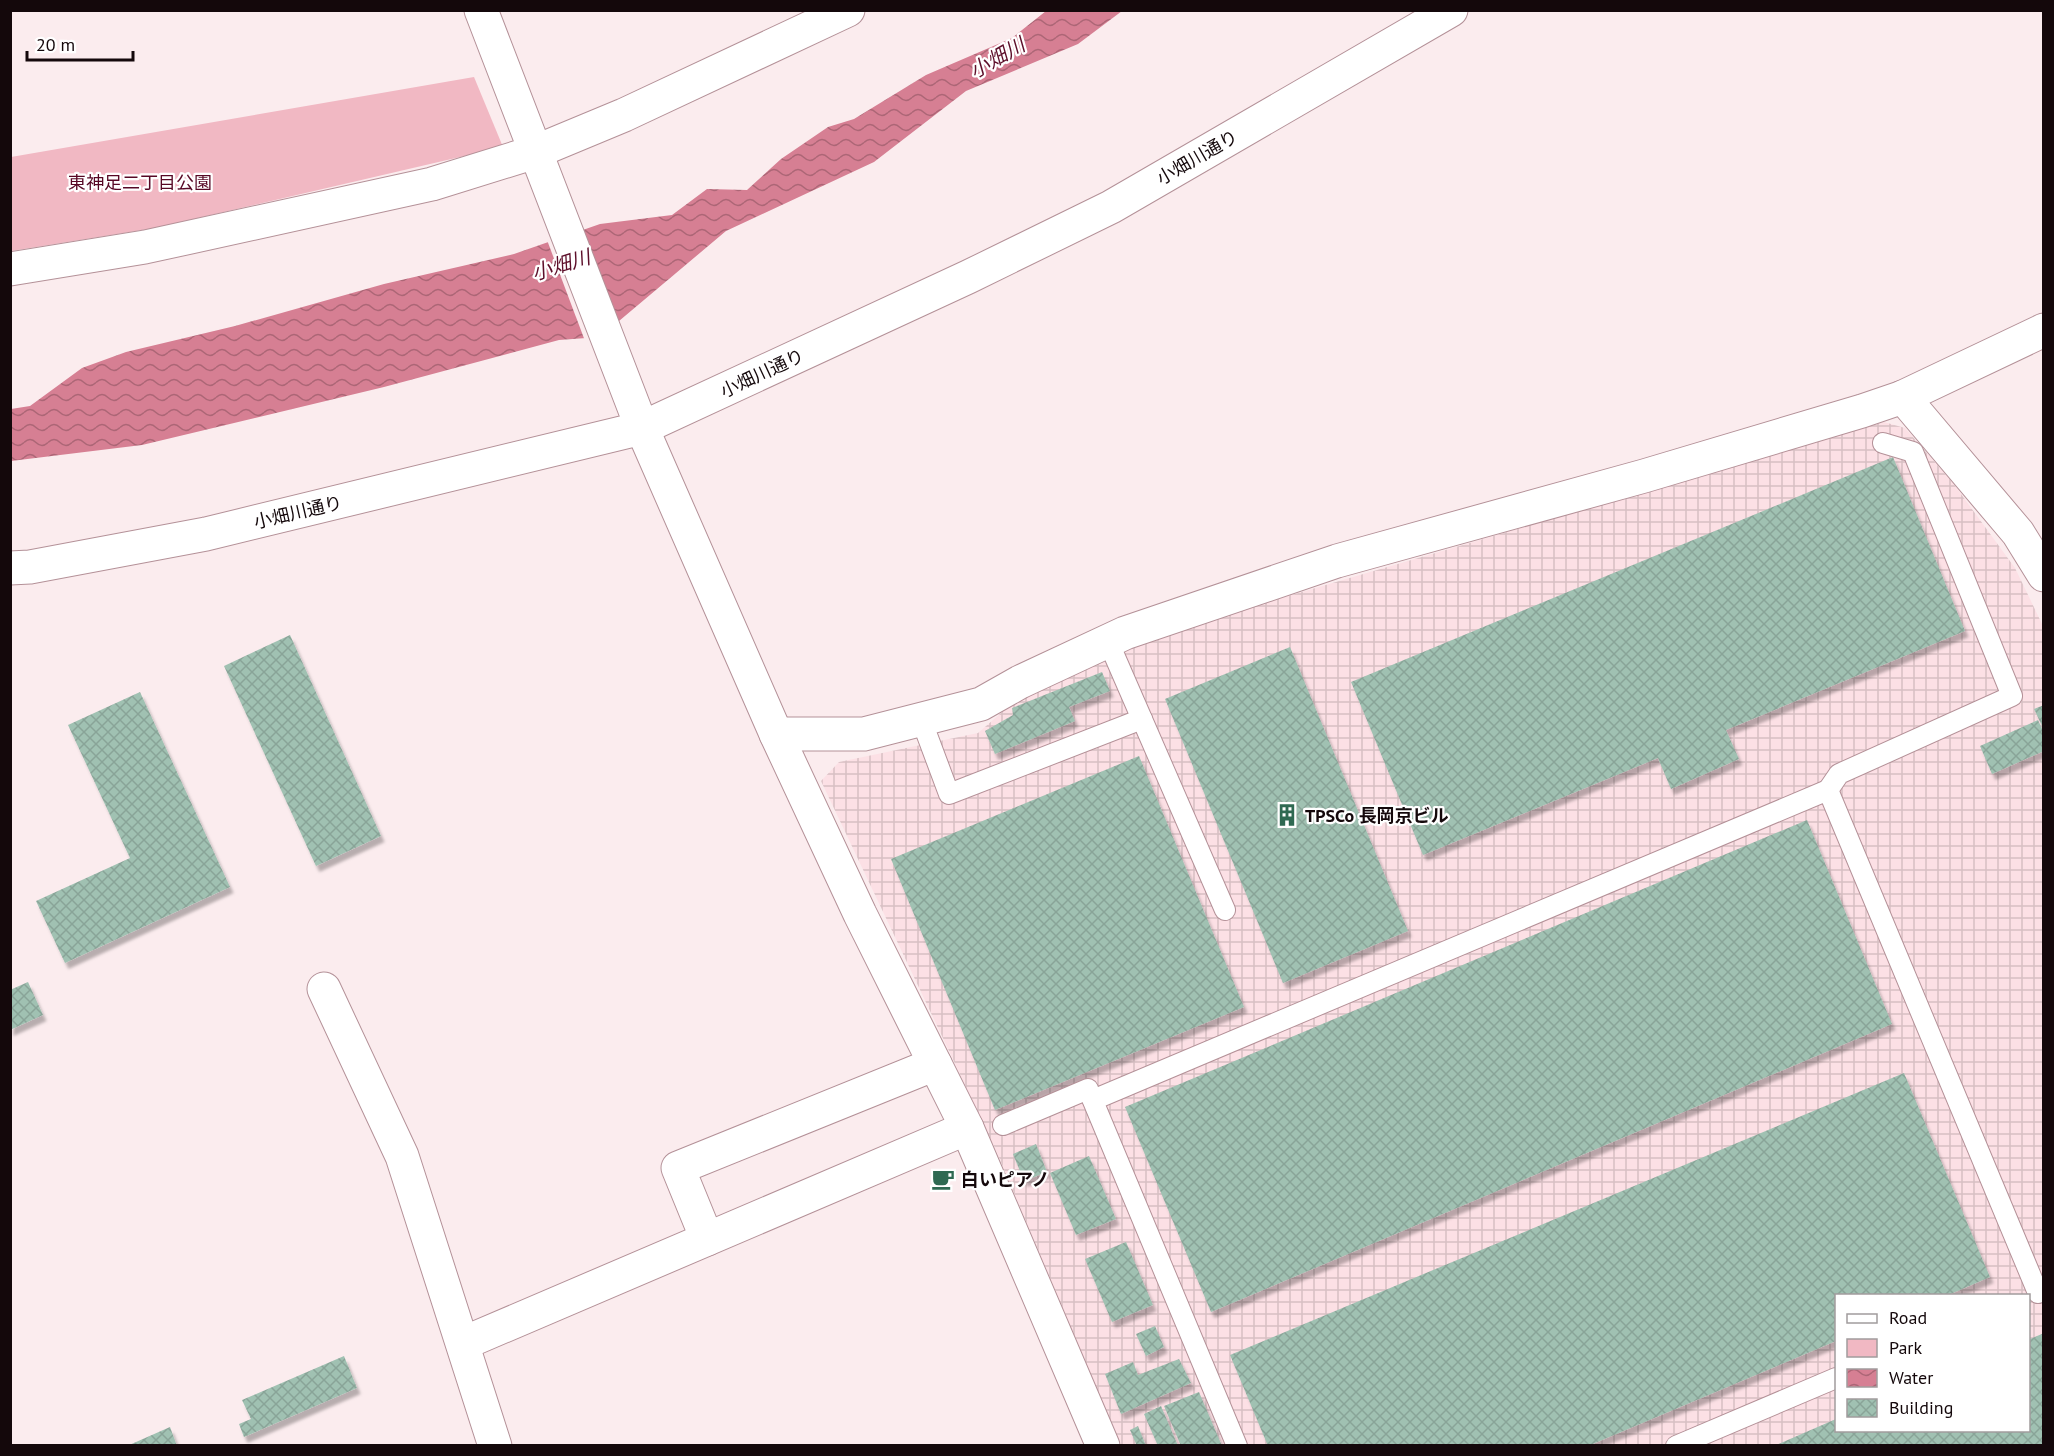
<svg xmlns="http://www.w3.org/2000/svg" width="2054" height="1456" viewBox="0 0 2054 1456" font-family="'PT Sans','Noto Sans JP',sans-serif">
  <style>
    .industrial { fill: url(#industrial-grid); fill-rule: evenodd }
    .green { fill: #f1b8c3 }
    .water { fill: url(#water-waves) }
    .pier { fill: #fbecee }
    .building { fill: url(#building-cross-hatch); filter: url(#shadow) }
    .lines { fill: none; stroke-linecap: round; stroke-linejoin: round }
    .service-casing { stroke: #b49198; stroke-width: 22 }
    .minor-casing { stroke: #b49198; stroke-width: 35 }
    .tertiary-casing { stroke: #b49198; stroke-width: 35 }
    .service { stroke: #fff; stroke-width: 20 }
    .minor { stroke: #fff; stroke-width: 33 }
    .tertiary { stroke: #fff; stroke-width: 33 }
    .labels { text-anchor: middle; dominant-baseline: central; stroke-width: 4.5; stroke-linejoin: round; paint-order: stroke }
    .street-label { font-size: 18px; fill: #14080b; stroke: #fff }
    .park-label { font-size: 18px; fill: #570825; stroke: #fff }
    .poi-label { font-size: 18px; font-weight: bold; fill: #14080b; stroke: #fff; text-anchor: start }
    .water-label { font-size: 20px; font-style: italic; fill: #5d0f2a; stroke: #fff }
  </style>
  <defs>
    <pattern id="industrial-grid" width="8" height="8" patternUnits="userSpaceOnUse" patternTransform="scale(1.5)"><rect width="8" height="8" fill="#fce0e5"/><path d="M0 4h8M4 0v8" fill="none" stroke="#d7bfc3"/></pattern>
    <pattern id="water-waves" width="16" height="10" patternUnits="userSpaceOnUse" patternTransform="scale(1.5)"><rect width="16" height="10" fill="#d67f93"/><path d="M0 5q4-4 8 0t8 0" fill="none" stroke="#ac6676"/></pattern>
    <pattern id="building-cross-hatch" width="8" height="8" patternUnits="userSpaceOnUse" patternTransform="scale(1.5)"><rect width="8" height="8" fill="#a0c1b2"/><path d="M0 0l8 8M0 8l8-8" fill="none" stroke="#89a498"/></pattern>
    <filter id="shadow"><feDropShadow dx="3.5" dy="6" stdDeviation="1.5" flood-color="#0004"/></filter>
  </defs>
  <rect width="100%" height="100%" fill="#fbecee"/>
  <!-- industrial -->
  <path class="industrial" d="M 1884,422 L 1905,428 L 1953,483 L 2015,568 L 2043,626 L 2043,1445 L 1121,1445 L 995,1148 L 821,781 L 839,762 L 978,733 L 1016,700 L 1137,640 ZM 1836,1296 L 2028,1296 L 2028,1430 L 1836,1430 Z"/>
  <!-- green -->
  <polygon class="green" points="474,77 503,147 155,228 11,251 11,157"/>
  <!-- water -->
  <polygon class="water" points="1046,11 1122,11 1078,44 966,91 874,162 726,231 600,337 559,340 384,387 142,445 11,461 11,409 30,406 82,368 126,352 235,326 384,284 514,254 600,224 672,215 707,189 747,190 781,159 828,127 854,119 926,75 1012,38"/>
  <!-- pier -->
  <polygon class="pier" points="556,236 596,340 585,341 547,240"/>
  <!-- building -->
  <g class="building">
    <polygon points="1893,457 1965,631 1726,730 1739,759 1671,789 1658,758 1423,855 1351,682"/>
    <polygon points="290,635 381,836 316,866 224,666"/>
    <polygon points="1290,647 1408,931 1283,983 1165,699"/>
    <polygon points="1102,672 1110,691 1069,707 1075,721 995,754 985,731 1013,715 1012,708"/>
    <polygon points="140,692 230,887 65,963 36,901 130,858 68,725"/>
    <polygon points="2044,705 2044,730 2034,709"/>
    <polygon points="2038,720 2044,733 2044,751 1992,774 1980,746"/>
    <polygon points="1139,756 1244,1007 995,1110 891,859"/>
    <polygon points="1807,820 1892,1024 1211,1312 1125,1107"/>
    <polygon points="28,982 43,1015 10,1030 10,990"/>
    <polygon points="1904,1073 1990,1277 1946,1296 1836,1296 1836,1341 1588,1446 1268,1446 1230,1355"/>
    <polygon points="1036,1144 1047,1172 1024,1181 1013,1154"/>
    <polygon points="1089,1156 1116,1219 1076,1235 1050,1173"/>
    <polygon points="1126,1242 1153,1305 1112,1322 1085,1259"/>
    <polygon points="1155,1326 1164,1347 1146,1356 1136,1334"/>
    <polygon points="2044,1333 2044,1446 1774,1446 1836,1419 1836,1430 2028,1430 2028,1340"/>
    <polygon points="344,1356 357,1388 244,1437 239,1424 251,1419 242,1400"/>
    <polygon points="1179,1359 1191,1383 1121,1414 1105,1374 1133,1362 1138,1375"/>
    <polygon points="1199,1392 1222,1446 1181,1446 1164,1406"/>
    <polygon points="1161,1406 1178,1446 1158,1446 1144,1414"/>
    <polygon points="1138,1426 1146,1446 1137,1446 1130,1430"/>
    <polygon points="170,1427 177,1446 127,1446"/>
  </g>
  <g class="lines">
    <!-- service casing -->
    <g class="service-casing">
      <g id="service">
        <polyline points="1108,641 1225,910"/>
        <polyline points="921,719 949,794 1142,719"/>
        <polyline points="1828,790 1839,774 2012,696 1913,452 1883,443"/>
        <polyline points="1093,1100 1828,790 2038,1293"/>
        <polyline points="1003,1125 1088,1089 1237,1446"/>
        <polyline points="1676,1446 1836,1378"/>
      </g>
    </g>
    <!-- minor casing -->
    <g class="minor-casing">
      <g id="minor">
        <polyline points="481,10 642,428"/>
        <polyline points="10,269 145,247 432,184 535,152 624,115 848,10"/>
        <polyline points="1903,397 2018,533 2044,575"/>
        <polyline points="10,568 30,567 206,534 642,428 968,277 1111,207 1451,10"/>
        <polyline points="776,734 864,734 981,704 1020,682 1125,633 1337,561 1644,476 1862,411 1903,397 2044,330"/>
        <polyline points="324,989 402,1156 495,1446"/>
        <polyline points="707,1239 678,1168 935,1064"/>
        <polyline points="464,1343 967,1128"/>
      </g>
    </g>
    <!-- tertiary casing -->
    <g class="tertiary-casing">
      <polyline id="tertiary" points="642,428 776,734 860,914 967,1128 1103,1446"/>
    </g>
    <!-- service -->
    <use href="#service" class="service"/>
    <!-- minor -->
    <use href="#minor" class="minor"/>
    <!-- tertiary -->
    <use href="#tertiary" class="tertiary"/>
  </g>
  <!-- icons -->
  <defs>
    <g id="building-bare" transform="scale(1.8)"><path d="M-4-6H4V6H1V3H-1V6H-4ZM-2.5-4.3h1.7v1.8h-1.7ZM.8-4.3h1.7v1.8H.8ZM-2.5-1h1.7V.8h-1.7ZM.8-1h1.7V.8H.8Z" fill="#2f6952" stroke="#fff" stroke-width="2.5" paint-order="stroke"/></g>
    <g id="cafe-bare" transform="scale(1.8)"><path d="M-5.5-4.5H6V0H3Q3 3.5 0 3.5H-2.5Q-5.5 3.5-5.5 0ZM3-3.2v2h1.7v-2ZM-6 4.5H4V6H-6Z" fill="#2f6952" stroke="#fff" stroke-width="2.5" paint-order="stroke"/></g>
  </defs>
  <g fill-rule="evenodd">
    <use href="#building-bare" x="1287" y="815"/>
    <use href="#cafe-bare" x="943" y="1179"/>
  </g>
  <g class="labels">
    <!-- street labels -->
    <g class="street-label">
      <text transform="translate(1197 157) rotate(-30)">小畑川通り</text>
      <text transform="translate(762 373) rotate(-25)">小畑川通り</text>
      <text transform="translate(298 512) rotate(-13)">小畑川通り</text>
    </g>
    <!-- park labels -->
    <g class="park-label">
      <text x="140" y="182">東神足二丁目公園</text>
    </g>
    <!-- poi labels -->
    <g class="poi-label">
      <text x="1305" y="815">TPSCo 長岡京ビル</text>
      <text x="961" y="1179">白いピアノ</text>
    </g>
    <!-- water labels -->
    <g class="water-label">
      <text transform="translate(997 58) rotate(-30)">小畑川</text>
      <text transform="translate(561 265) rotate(-17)">小畑川</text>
    </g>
  </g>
  <!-- border -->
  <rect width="2054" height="1456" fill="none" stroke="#14080b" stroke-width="24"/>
  <!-- legend -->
  <rect x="1835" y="1294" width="195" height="138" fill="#ffffff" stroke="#a19c9d" stroke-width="1.5"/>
  <rect x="1847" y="1314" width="30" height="9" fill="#ffffff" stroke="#a19c9d" stroke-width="1.5"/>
  <text x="1889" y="1324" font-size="18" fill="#14080b">Road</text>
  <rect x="1847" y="1339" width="30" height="18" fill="#f1b8c3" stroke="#a19c9d" stroke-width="1.5"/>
  <text x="1889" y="1354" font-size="18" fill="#14080b">Park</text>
  <rect x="1847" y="1369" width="30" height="18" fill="url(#water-waves)" stroke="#a19c9d" stroke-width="1.5"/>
  <text x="1889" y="1384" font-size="18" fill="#14080b">Water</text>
  <rect x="1847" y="1399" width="30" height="18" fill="url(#building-cross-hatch)" stroke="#a19c9d" stroke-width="1.5"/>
  <text x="1889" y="1414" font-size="18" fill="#14080b">Building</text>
  <!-- scale -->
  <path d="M27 51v9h106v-9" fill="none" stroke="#14080b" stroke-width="3"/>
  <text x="36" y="51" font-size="18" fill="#14080b" stroke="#ffffff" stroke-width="4.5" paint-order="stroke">20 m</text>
</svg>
